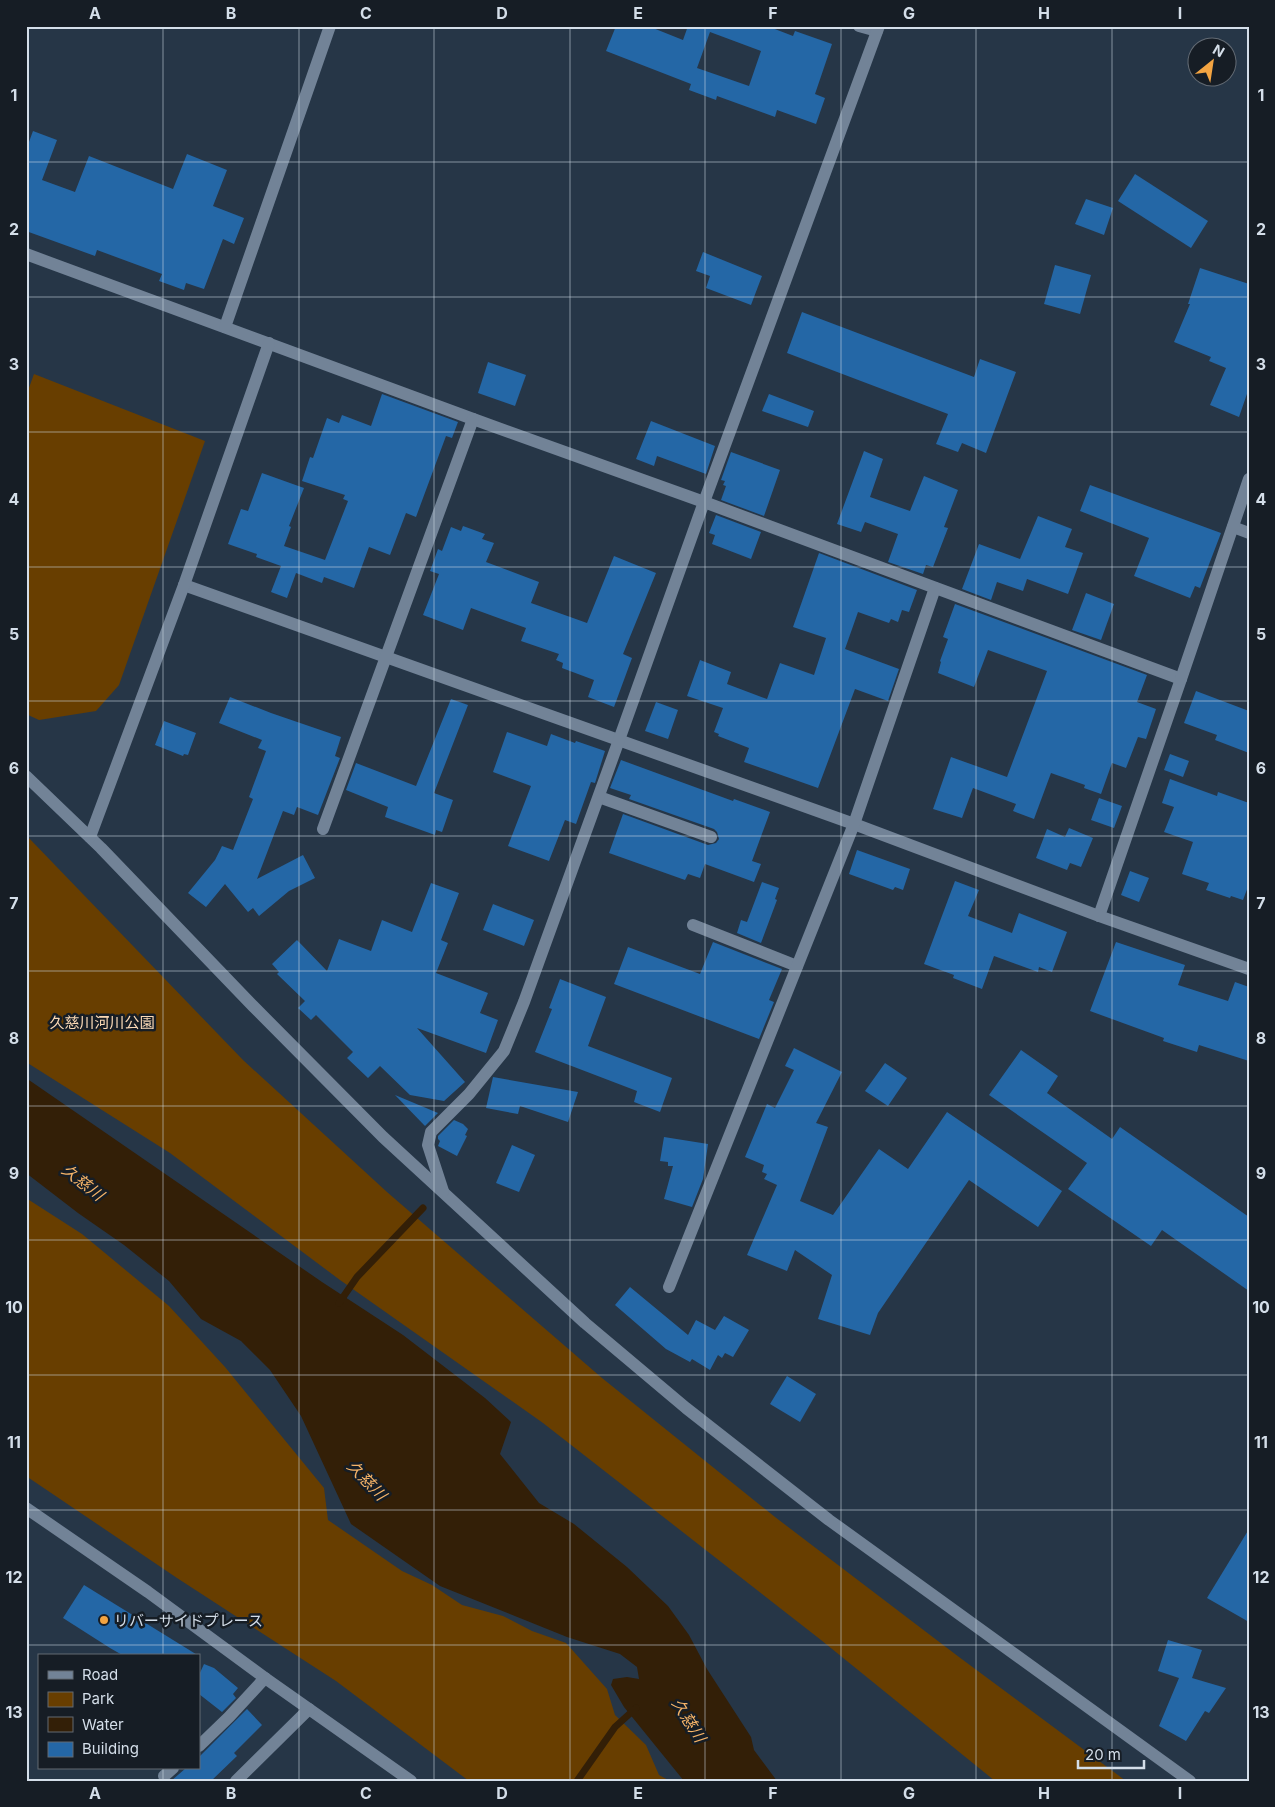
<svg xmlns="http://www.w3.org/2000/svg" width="1275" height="1807" viewBox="0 0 1275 1807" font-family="Inter,'Noto Sans JP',sans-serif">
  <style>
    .green { fill: #683e00 }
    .water { fill: #331f07 }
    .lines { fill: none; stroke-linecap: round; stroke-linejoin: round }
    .stream { stroke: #331f07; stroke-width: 7 }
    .building { fill: #2467a6; fill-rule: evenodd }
    .minor { stroke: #728397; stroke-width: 12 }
    .grid { fill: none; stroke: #d4dee9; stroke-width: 1; stroke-opacity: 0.55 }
    .poi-dot { fill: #f3a442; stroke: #161d25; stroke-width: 2 }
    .labels { text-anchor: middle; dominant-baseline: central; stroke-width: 5; stroke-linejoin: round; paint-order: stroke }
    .park-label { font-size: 15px; fill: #fcdab6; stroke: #161d25 }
    .poi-label { font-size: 15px; fill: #d4dee9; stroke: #161d25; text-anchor: start }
    .water-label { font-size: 16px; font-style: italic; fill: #f6b468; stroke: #161d25 }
    .neatline { fill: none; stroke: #d4dee9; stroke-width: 2 }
    .grid-label { font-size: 16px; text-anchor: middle; font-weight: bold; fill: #d4dee9 }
  </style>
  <rect width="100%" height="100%" fill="#263647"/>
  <!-- green -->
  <g class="green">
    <polygon points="34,374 205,441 119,685 96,711 39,720 26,714 26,396"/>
    <polygon points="26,835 243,1060 387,1192 602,1378 775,1517 959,1657 1126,1781 995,1781 821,1640 543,1423 340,1280 170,1153 26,1062"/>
    <polygon points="26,1198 82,1234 169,1306 225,1367 324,1488 328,1520 402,1571 432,1585 462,1605 503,1616 532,1631 566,1643 607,1689 615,1715 646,1745 659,1775 670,1781 469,1781 336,1681 177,1578 26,1476"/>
  </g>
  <!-- water -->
  <polygon class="water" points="26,1078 322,1282 403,1335 485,1398 511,1422 500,1454 539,1503 574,1524 627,1567 668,1606 689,1635 707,1669 751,1737 754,1750 777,1781 684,1781 624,1707 611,1685 613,1679 627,1677 639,1679 637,1667 620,1654 567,1637 440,1586 351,1524 301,1416 270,1370 241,1341 201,1319 169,1281 124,1245 78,1213 26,1173"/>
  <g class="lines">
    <!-- stream -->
    <g class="stream">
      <polyline points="339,1303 357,1277 423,1208"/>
      <polyline points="577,1781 615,1727 636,1708"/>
    </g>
  </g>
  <!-- building -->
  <g class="building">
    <path d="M 616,26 L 648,26 L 683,40 L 688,26 L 767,26 L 793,36 L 795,31 L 832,44 L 815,94 L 825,98 L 816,124 L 777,110 L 775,117 L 717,96 L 716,100 L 689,90 L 691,84 L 606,51 ZM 710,32 L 761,51 L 749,86 L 697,68 Z"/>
    <polygon points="33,131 57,140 42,180 75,192 89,156 173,189 187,154 227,170 213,206 244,218 234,244 223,239 204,289 186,283 184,290 159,281 162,274 97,250 95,256 26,231 26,150"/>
    <polygon points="1135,174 1208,221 1191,248 1118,201"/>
    <polygon points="1086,199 1113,208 1104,235 1075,224"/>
    <polygon points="703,252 762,276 751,305 706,288 710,276 696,271"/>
    <polygon points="1055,265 1091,275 1080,314 1044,304"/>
    <polygon points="1200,268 1249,284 1249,388 1239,417 1210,405 1226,368 1209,361 1211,357 1174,342 1190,304 1188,304"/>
    <polygon points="802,312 974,377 980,359 1016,372 986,453 962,443 958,452 936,444 948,414 787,353"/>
    <polygon points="488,362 526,375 515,406 478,393"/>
    <polygon points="382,394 458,422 452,438 446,436 416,517 406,513 390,555 369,547 354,588 324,577 322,583 296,573 287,598 271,592 281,566 256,557 257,554 228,544 241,509 248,511 262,473 304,488 289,526 291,527 284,546 325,560 348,501 343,499 345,495 302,481 310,457 313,458 327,418 339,423 342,415 371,426"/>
    <polygon points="769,394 814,411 808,427 762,411"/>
    <polygon points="651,421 715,446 706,474 657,456 654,466 636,459"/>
    <polygon points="864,451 883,459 870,497 910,511 924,476 958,490 944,527 948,528 933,567 926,565 923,574 888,562 898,534 865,522 861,532 837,524"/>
    <polygon points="731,452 780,470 764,516 721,500 726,486 723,485 725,481 721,480"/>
    <polygon points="1090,485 1221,533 1200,588 1195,586 1190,598 1134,576 1149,538 1080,511"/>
    <polygon points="716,515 761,532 751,559 712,544 715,535 709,533"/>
    <polygon points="1038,516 1072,529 1065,547 1083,553 1068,594 1027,579 1023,591 997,582 991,600 962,589 979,544 1020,559"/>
    <polygon points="463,526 485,534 482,539 494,543 486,562 539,582 531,603 587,623 614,556 656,573 623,654 632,658 614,707 588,697 594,680 562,668 563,663 556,660 559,654 521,641 526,628 471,608 463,630 423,615 439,574 430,571 438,549 442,551 451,527 461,531"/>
    <polygon points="819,553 917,590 909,612 902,610 898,622 891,619 889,623 858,612 845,649 899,669 888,701 855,689 818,788 744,762 749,748 718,736 719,734 714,732 723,708 687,696 700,660 731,672 727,684 767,699 780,663 814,675 826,638 793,627"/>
    <polygon points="1086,593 1114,604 1101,640 1072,630"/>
    <polygon points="955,604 1147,675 1137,702 1156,709 1146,739 1138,737 1126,768 1112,763 1101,794 1084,788 1085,785 1051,773 1034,819 1013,811 1016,804 973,788 962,818 933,809 951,757 1007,777 1047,671 988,650 974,687 938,673 941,662 940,661 948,639 943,637"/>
    <polygon points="1196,691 1249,711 1249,753 1215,740 1217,735 1184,723"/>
    <polygon points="230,697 271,713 341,737 335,756 340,758 318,815 297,807 294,815 283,811 257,879 303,855 315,878 289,891 259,916 253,908 248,912 225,884 206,907 188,893 215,860 222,846 233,850 253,799 249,797 266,751 258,748 262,740 219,723"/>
    <polygon points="451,699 468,705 434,793 453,800 442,832 436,830 435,835 385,817 388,807 346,790 356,763 416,786"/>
    <polygon points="656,702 678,710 668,739 645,731"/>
    <polygon points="164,721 196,733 188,755 184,754 183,756 155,745"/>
    <polygon points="507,732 547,746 551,734 575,743 576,741 605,751 595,783 591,782 576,824 565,820 549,861 508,846 531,786 493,772"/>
    <polygon points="1170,754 1189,761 1183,777 1164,770"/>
    <polygon points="621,760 733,801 734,799 770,812 752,861 761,864 754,882 705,864 700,878 688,874 685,880 609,853 623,814 708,845 716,843 719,839 717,832 714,829 629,799 631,795 610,788"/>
    <polygon points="1170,779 1217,796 1218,792 1249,803 1249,884 1243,900 1231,896 1230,898 1206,890 1209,883 1182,874 1193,842 1164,832 1174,807 1162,803"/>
    <polygon points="1099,798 1122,806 1114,828 1091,820"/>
    <polygon points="1069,828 1093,838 1081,867 1070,863 1067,870 1036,858 1047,829 1065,837"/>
    <polygon points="857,850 910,869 903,890 895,887 893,890 849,874"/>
    <polygon points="1130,871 1149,878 1139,902 1121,895"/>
    <polygon points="955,881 979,890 968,916 1012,933 1019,913 1067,932 1052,972 1039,967 1038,972 994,956 982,989 953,978 954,975 924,964"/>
    <polygon points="762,882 779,888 775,899 777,900 761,943 737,933 741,920 747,922"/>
    <polygon points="431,883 459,893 441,940 448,943 436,973 488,993 480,1013 498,1020 486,1053 417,1028 465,1082 444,1101 410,1095 380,1066 368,1078 347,1058 353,1052 316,1015 311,1020 298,1008 305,1001 277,974 279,972 272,964 297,940 327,971 339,939 371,951 382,920 412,932"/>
    <polygon points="493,904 534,920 524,946 483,930"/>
    <polygon points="713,942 782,969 769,1000 774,1002 759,1039 614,984 628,947 700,974"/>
    <polygon points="1116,942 1185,965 1178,985 1228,1001 1235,982 1249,987 1249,1061 1199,1045 1197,1052 1163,1041 1164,1038 1090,1011"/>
    <polygon points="560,979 606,997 588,1046 672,1078 660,1112 634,1102 637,1091 535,1052 552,1009 549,1008"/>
    <polygon points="794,1048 842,1072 816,1123 828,1127 800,1201 833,1215 879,1149 908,1169 947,1112 1062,1191 1038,1227 969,1180 878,1313 870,1335 818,1319 832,1275 795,1250 787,1271 747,1255 777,1185 764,1179 767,1174 762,1172 764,1165 745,1157 767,1104 775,1108 794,1070 785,1066"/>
    <polygon points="1021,1050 1058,1076 1047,1093 1112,1139 1120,1127 1249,1217 1249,1291 1162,1230 1151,1246 1068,1189 1087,1163 989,1095"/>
    <polygon points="885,1063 907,1078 888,1106 865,1091"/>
    <polygon points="493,1077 578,1092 568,1122 520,1106 518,1114 486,1108"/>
    <polygon points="395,1095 438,1113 425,1126"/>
    <polygon points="454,1120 463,1124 468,1129 465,1135 467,1136 457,1156 438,1146 440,1141 438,1139 438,1136"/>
    <polygon points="664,1137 708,1144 703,1179 692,1207 664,1199 673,1166 668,1166 668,1162 660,1161"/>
    <polygon points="512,1145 535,1155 519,1192 496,1183"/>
    <polygon points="630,1287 688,1335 696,1320 715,1330 724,1316 749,1330 733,1357 725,1353 722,1358 718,1355 710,1370 692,1359 690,1362 666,1349 615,1305"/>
    <polygon points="787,1376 816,1394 800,1422 770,1404"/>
    <polygon points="1249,1529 1249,1622 1207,1598"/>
    <polygon points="84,1585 199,1656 124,1656 110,1648 63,1618"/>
    <polygon points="1168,1640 1202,1650 1192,1678 1226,1688 1209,1713 1205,1711 1186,1741 1159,1726 1179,1678 1158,1671"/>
    <polygon points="204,1664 214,1668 238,1688 233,1694 236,1698 222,1712 199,1694 199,1675"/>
    <polygon points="247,1709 262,1725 234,1753 237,1756 211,1781 171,1781 186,1768 199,1768 199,1757"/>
  </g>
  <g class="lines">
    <!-- minor -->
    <g class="minor">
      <polyline points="859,26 877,31"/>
      <polyline points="26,254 473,419 704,502 1181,679 1099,916"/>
      <polyline points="225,327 330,26"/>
      <polyline points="1233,527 1249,533"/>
      <polyline points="184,585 854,824 1099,916 1249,969"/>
      <polyline points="1181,679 1249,479"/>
      <polyline points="26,776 101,848 253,1006 383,1137 585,1323 686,1408 829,1520 1190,1781"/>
      <polyline points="599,797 711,837"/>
      <polyline points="323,829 473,419"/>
      <polyline points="90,837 184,585 269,343"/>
      <polyline points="693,925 797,966"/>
      <polyline points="443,1191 428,1145 431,1132 469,1094 504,1051 524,1002 619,740 704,502 879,26"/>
      <polyline points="669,1287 854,824 935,588"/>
      <polyline points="26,1508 148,1592 265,1678 411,1781"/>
      <polyline points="199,1746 229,1717 265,1678"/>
      <polyline points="164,1776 173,1768"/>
      <polyline points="236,1781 309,1709"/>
    </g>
  </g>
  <!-- grid -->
  <path class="grid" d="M 163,26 L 163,1656M 299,26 L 299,1781M 434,26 L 434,1781M 570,26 L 570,1781M 705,26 L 705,1781M 841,26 L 841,1781M 976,26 L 976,1781M 1112,26 L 1112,1781M 26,162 L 1249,162M 26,297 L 1249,297M 26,432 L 1249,432M 26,567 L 1249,567M 26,701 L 1249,701M 26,836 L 1249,836M 26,971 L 1249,971M 26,1106 L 1249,1106M 26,1240 L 1249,1240M 26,1375 L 1249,1375M 26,1510 L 1249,1510M 26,1645 L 1249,1645M 163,1768 L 163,1781"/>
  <!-- markers -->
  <circle class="poi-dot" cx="104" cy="1620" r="5"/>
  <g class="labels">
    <!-- park labels -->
    <g class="park-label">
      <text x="102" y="1022">久慈川河川公園</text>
    </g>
    <!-- poi labels -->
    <g class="poi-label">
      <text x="114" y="1620">リバーサイドプレース</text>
    </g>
    <!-- water labels -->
    <g class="water-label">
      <text transform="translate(83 1182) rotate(38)">久慈川</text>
      <text transform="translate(367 1480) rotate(46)">久慈川</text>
      <text transform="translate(689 1720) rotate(58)">久慈川</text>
    </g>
  </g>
  <!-- border -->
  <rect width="1275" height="1807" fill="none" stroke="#161d25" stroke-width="55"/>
  <!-- legend -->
  <rect x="38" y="1654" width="162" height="115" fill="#161d25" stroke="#626a73"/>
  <rect x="48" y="1671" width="25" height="8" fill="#728397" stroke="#626a73"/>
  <text x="82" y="1680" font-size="15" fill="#d4dee9">Road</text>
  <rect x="48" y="1692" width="25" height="15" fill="#683e00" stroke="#626a73"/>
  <text x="82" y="1704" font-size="15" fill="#d4dee9">Park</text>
  <rect x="48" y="1717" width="25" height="15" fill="#331f07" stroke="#626a73"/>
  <text x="82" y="1730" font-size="15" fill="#d4dee9">Water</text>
  <rect x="48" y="1742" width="25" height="15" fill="#2467a6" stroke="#626a73"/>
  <text x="82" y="1754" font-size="15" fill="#d4dee9">Building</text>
  <!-- north arrow -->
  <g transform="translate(1212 62) rotate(30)"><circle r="24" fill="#161d25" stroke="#626a73"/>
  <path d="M0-4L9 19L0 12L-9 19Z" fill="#f3a442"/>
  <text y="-8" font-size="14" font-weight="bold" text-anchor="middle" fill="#d4dee9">N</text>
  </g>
  <!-- scale -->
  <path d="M1078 1760v8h66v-8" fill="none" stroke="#d4dee9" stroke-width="2.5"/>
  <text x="1085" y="1760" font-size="15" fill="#d4dee9" stroke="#161d25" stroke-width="4" paint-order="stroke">20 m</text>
  <rect x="28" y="28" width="1220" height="1752" class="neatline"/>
  <g class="grid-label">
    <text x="95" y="19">A</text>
    <text x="231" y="19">B</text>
    <text x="366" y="19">C</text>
    <text x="502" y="19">D</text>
    <text x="638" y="19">E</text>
    <text x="773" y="19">F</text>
    <text x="909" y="19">G</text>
    <text x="1044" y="19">H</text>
    <text x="1180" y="19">I</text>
    <text x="14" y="101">1</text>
    <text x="1261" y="101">1</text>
    <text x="14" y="235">2</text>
    <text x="1261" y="235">2</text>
    <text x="14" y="370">3</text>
    <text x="1261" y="370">3</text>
    <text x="14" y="505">4</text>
    <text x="1261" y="505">4</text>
    <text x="14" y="640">5</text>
    <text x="1261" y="640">5</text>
    <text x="14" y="774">6</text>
    <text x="1261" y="774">6</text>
    <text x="14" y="909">7</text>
    <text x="1261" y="909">7</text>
    <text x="14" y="1044">8</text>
    <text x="1261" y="1044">8</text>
    <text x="14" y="1179">9</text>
    <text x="1261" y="1179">9</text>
    <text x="14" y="1313">10</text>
    <text x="1261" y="1313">10</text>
    <text x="14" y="1448">11</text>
    <text x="1261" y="1448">11</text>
    <text x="14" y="1583">12</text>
    <text x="1261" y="1583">12</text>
    <text x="14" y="1718">13</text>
    <text x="1261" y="1718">13</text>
    <text x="95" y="1799">A</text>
    <text x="231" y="1799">B</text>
    <text x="366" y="1799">C</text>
    <text x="502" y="1799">D</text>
    <text x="638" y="1799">E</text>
    <text x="773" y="1799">F</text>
    <text x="909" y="1799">G</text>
    <text x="1044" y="1799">H</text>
    <text x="1180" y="1799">I</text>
  </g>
</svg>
